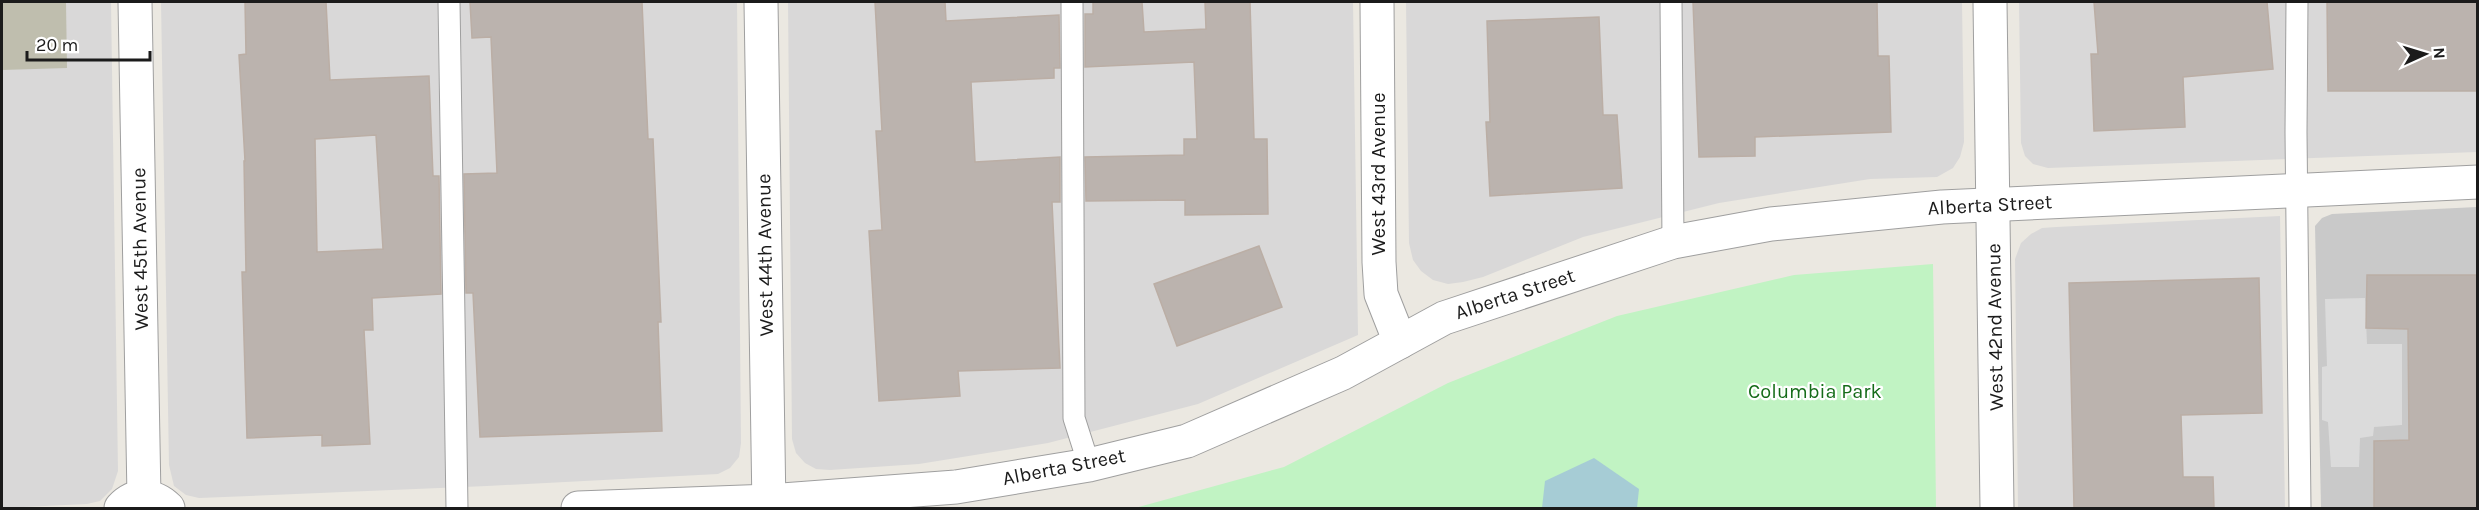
<svg xmlns="http://www.w3.org/2000/svg" width="2479" height="510" viewBox="0 0 2479 510" font-family="Karla,sans-serif">
  <style>
    .residential { fill: #d9d8d8 }
    .religious { fill: #c9c9c9 }
    .construction { fill: #bfbeae }
    .park { fill: #c1f3c3 }
    .parking { fill: #dbdbdb }
    .water { fill: #a6ccd5 }
    .building { fill: #bbb3ae; stroke: #bbaea5; stroke-width: 1.5; fill-rule: evenodd }
    .lines { fill: none; stroke-linecap: round; stroke-linejoin: round }
    .lane-casing { stroke: #9f9f9f; stroke-width: 23 }
    .street-casing { stroke: #9f9f9f; stroke-width: 35 }
    .lane { stroke: #fff; stroke-width: 21 }
    .street { stroke: #fff; stroke-width: 33 }
    .labels { text-anchor: middle; dominant-baseline: central; stroke-width: 4.5; stroke-linejoin: round; paint-order: stroke }
    .street-label { font-size: 20px; fill: #1b1b1b; stroke: #fff }
    .park-label { font-size: 20px; fill: #156c19; stroke: #fff }
  </style>
  <rect width="100%" height="100%" fill="#ebe8e1"/>
  <!-- residential -->
  <g class="residential">
    <polygon points="2,2 111,2 118,471 112,489 100,501 87,504 2,508"/>
    <polygon points="161,2 737,2 741,443 739,457 730,468 718,474 487,486 199,498 186,495 174,486 169,465"/>
    <polygon points="788,2 1353,2 1358,335 1198,404 1048,443 919,464 830,470 816,469 805,463 796,453 792,439"/>
    <polygon points="1406,2 1962,2 1964,142 1960,157 1953,168 1937,177 1870,179 1719,203 1583,237 1483,277 1463,282 1448,284 1433,280 1421,271 1413,260 1409,243"/>
    <polygon points="2019,2 2477,2 2477,152 2048,168 2033,164 2025,156 2021,143"/>
    <polygon points="2280,216 2285,508 2018,508 2015,259 2021,243 2031,234 2042,228 2056,227"/>
  </g>
  <!-- religious -->
  <polygon class="religious" points="2477,207 2477,508 2321,508 2315,226 2322,218 2332,214"/>
  <!-- construction -->
  <polygon class="construction" points="2,2 66,2 67,68 2,70"/>
  <!-- park -->
  <polygon class="park" points="1933,264 1936,508 1135,508 1284,467 1448,383 1617,316 1794,275"/>
  <!-- parking -->
  <polygon class="parking" points="2365,298 2367,344 2402,344 2402,425 2374,427 2373,436 2360,438 2359,467 2331,467 2328,422 2322,420 2322,367 2327,366 2325,299"/>
  <!-- water -->
  <polygon class="water" points="1594,458 1639,489 1637,508 1542,508 1545,481"/>
  <!-- building -->
  <g class="building">
    <path d="M 245,2 L 326,2 L 330,80 L 429,76 L 433,176 L 439,176 L 441,294 L 372,298 L 373,330 L 364,330 L 370,444 L 322,446 L 322,435 L 247,438 L 242,272 L 246,272 L 244,161 L 245,161 L 239,55 L 246,54 ZM 376,135 L 383,249 L 317,252 L 315,139 Z"/>
    <polygon points="470,2 642,2 648,139 653,139 661,322 658,322 662,431 480,437 473,293 466,293 464,174 497,173 491,37 472,38"/>
    <polygon points="875,2 945,2 946,21 1059,15 1060,68 1054,68 1054,78 971,82 975,162 1060,157 1060,202 1052,202 1060,368 958,371 960,396 879,401 869,231 882,230 876,131 882,131"/>
    <polygon points="1093,2 1142,2 1144,32 1206,29 1205,2 1250,2 1254,139 1267,139 1268,214 1185,215 1185,200 1086,201 1085,157 1184,155 1184,139 1197,139 1194,62 1085,67 1085,14 1093,14"/>
    <polygon points="1693,2 1877,2 1878,56 1889,56 1891,132 1755,137 1755,156 1699,157"/>
    <polygon points="2094,2 2267,2 2273,69 2183,77 2185,127 2094,131 2091,54 2098,54"/>
    <polygon points="2327,2 2478,2 2478,91 2328,91"/>
    <polygon points="1599,17 1603,115 1617,115 1622,188 1490,196 1486,122 1490,122 1487,21"/>
    <polygon points="1259,246 1282,307 1177,346 1154,284"/>
    <polygon points="2367,275 2478,275 2478,508 2374,508 2374,441 2409,440 2408,329 2366,328"/>
    <polygon points="2259,278 2262,413 2181,415 2183,477 2213,477 2214,508 2074,508 2069,283"/>
  </g>
  <g class="lines">
    <!-- lane casing -->
    <g class="lane-casing">
      <g id="lane">
        <polyline points="449,2 457,508"/>
        <polyline points="1072,2 1074,418 1089,465"/>
        <polyline points="1671,2 1673,242"/>
        <polyline points="2297,2 2296,132 2300,508"/>
      </g>
    </g>
    <!-- street casing -->
    <g class="street-casing">
      <g id="street">
        <polyline points="135,2 144,497"/>
        <polyline points="761,2 769,508"/>
        <polyline points="1377,2 1379,262 1381,294 1400,342"/>
        <polyline points="1990,2 1997,508"/>
        <path d="M 121,508 C 135,493 154,494 168,508"/>
        <polyline points="578,508 769,501 956,487 1089,465 1187,441 1343,373 1444,318 1673,242 1771,224 1942,207 2478,182"/>
      </g>
    </g>
    <!-- lane -->
    <use href="#lane" class="lane"/>
    <!-- street -->
    <use href="#street" class="street"/>
  </g>
  <g class="labels">
    <!-- street labels -->
    <g class="street-label">
      <text transform="translate(1378 174) rotate(-90)">West 43rd Avenue</text>
      <text transform="translate(1990 205) rotate(-3)">Alberta Street</text>
      <text transform="translate(140 249) rotate(-91)">West 45th Avenue</text>
      <text transform="translate(765 255) rotate(-91)">West 44th Avenue</text>
      <text transform="translate(1515 294) rotate(-18)">Alberta Street</text>
      <text transform="translate(1995 327) rotate(-91)">West 42nd Avenue</text>
      <text transform="translate(1064 467) rotate(-11)">Alberta Street</text>
    </g>
    <!-- park labels -->
    <g class="park-label">
      <text x="1815" y="391">Columbia Park</text>
    </g>
  </g>
  <!-- border -->
  <rect width="2479" height="510" fill="none" stroke="#1b1b1b" stroke-width="6"/>
  <!-- north arrow -->
  <g transform="translate(2425 54) rotate(86)" stroke="#ffffff" stroke-width="4.5" paint-order="stroke">
  <path d="M0-4.5L10 22L0 15L-10 22Z" fill="#1b1b1b"/>
  <text y="-9" font-size="16" font-weight="bold" text-anchor="middle" fill="#1b1b1b">N</text>
  </g>
  <!-- scale -->
  <path d="M27 51v9h123v-9" fill="none" stroke="#1b1b1b" stroke-width="3"/>
  <text x="36" y="51" font-size="18" fill="#1b1b1b" stroke="#ffffff" stroke-width="4.5" paint-order="stroke">20 m</text>
</svg>
